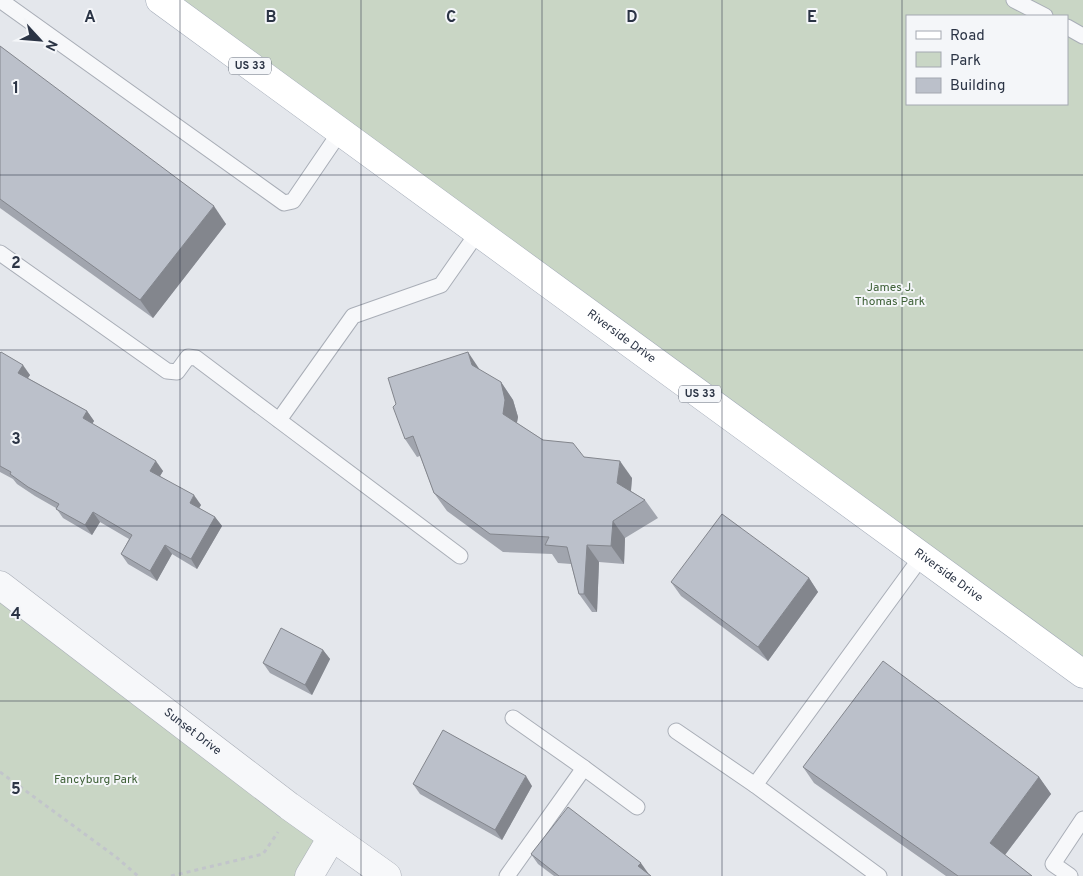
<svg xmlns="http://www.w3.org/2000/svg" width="1083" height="876" viewBox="0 0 1083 876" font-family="Overpass,sans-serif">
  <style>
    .green { fill: #c9d6c5; fill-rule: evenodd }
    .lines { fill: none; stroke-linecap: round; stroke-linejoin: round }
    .service-casing { stroke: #a9aeb7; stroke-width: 17 }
    .minor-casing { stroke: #a9aeb7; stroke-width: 29 }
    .primary-casing { stroke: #a3abb8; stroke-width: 29 }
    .path { stroke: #c2c5cb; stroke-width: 3; stroke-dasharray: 4 4; stroke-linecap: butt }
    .service { stroke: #f7f8fa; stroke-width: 15 }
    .minor { stroke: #f7f8fa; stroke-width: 28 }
    .primary { stroke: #fff; stroke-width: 28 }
    .wall { fill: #a1a5ae }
    .shaded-wall { fill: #83868d }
    .building { fill: #bbc0ca; stroke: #83868d }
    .grid { fill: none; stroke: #2b3445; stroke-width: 1; stroke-opacity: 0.55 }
    .labels { text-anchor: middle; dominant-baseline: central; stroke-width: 4; stroke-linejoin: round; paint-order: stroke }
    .shield { fill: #f4f6f9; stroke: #676e7b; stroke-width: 1 }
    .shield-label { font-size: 11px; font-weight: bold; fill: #2b3445 }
    .park-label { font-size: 12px; fill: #3f6138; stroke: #f4f6f9 }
    .street-label { font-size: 12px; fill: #2b3445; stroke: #f4f6f9 }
    .grid-label { font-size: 16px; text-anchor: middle; font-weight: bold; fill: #2b3445; stroke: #f4f6f9; stroke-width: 4; stroke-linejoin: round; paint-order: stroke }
  </style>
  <rect width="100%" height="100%" fill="#e4e7ec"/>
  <!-- green -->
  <g class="green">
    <path d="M 160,0 L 1083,0 L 1083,674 ZM 907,16 L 1067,16 L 1067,104 L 907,104 Z"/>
    <polygon points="0,585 332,837 309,876 0,876"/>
  </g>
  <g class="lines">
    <!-- service casing -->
    <g class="service-casing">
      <g id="service">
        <polyline points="0,0 284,203 293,201 340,132"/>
        <polyline points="1014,0 1045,16"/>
        <polyline points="1067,27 1083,36"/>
        <polyline points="0,253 167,371 177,372 188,357 196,358 460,556"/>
        <polyline points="279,420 353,316 441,285 478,232"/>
        <polyline points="676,731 755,785"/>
        <polyline points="584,768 637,807"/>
        <polyline points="507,876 584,768 513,718"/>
        <polyline points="879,876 755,785 922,556"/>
        <polyline points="1070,876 1053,864 1083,819"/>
      </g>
    </g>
    <!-- minor casing -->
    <g class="minor-casing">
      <g id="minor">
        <path id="s1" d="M 0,585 L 289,806 L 387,876"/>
        <polyline points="309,876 332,837"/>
      </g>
    </g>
    <!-- primary casing -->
    <g class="primary-casing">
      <g id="primary">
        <path id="s2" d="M 160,0 L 1083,674"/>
      </g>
    </g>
    <!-- path -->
    <g class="path">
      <polyline points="0,772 116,857 138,876"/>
      <polyline points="171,876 263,854 278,832"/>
    </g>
    <!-- service -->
    <use href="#service" class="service"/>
    <!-- minor -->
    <use href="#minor" class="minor"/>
    <!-- primary -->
    <use href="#primary" class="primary"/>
  </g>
  <!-- wall -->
  <g class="wall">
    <polygon points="0,46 226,224 153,318 0,208"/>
    <polygon points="0,353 30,375 28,378 87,411 94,421 92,424 163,471 160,476 201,505 199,508 215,517 222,526 197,569 172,554 157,581 128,564 121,554 129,539 100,522 92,535 63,518 56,508 35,496 17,484 13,479 0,472"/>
    <polygon points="501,382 513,400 518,417 517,423 543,440 584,457 632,478 631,491 645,500 658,518 625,538 624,564 599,562 597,612 592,612 579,594 571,564 558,563 552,554 503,552 447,511 434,493 420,456 417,457 405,439"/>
    <polygon points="809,578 818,592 768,661 681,596 671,582"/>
    <polygon points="323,650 330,659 312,695 270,673 263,663"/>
    <polygon points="803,767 1039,777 1051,794 1005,855 1032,876 946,876 814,783"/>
    <polygon points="413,784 532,786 502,840 420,794"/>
    <polygon points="531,854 648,873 651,876 554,876 538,864"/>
  </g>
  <!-- shaded-wall -->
  <g class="shaded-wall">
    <polygon points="214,206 226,224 153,318 140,300"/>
    <polygon points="468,352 480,370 484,383 472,365"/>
    <polygon points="23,365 30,375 25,382 18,373"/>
    <polygon points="501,382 513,400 518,417 515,431 503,414"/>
    <polygon points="87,411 94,421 89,428 83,418"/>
    <polygon points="156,461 163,471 157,481 150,471"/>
    <polygon points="620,461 632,478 630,501 617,483"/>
    <polygon points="194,495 201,505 196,513 190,503"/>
    <polygon points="93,512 100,522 92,535 85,525"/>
    <polygon points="215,517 222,526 197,569 191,559"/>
    <polygon points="613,521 625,538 624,564 611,546"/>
    <polygon points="165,545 172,554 157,581 150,571"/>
    <polygon points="587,545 599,562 597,612 584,594"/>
    <polygon points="809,578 818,592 768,661 758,647"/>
    <polygon points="323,650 330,659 312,695 305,685"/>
    <polygon points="526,776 532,786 502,840 495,830"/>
    <polygon points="1039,777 1051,794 1001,860 990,843"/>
    <polygon points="641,863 648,873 645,876 638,866"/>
  </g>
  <!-- building -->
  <g class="building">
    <polygon points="0,46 214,206 140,300 0,199"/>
    <polygon points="1,352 23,365 18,373 87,411 83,418 156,461 150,471 194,495 190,503 215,517 191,559 165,545 150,571 121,554 132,535 93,512 85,525 56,509 59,504 28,487 10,474 11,472 0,466 0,353"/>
    <polygon points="468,352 472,365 501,382 505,400 503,414 543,440 573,443 584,457 620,461 617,483 645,500 613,521 611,546 587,545 584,594 579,594 567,547 545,545 549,537 490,534 434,493 413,436 405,439 393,407 396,404 388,378"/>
    <polygon points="722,514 809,578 758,647 671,582"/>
    <polygon points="281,628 323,650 305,685 263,663"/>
    <polygon points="883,661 1039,777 990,843 1032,876 958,876 803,767"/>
    <polygon points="443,730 526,776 495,830 413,784"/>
    <polygon points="568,807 641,863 638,866 651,876 559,876 531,854"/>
  </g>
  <!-- grid -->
  <path class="grid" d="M 180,0 L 180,876M 361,0 L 361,876M 542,0 L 542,876M 722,0 L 722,876M 902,0 L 902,876M 0,175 L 1083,175M 0,350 L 1083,350M 0,526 L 1083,526M 0,701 L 1083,701"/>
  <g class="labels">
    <!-- shield labels -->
    <g class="shield">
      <rect x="229" y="57.5" width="42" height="17" rx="4"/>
      <rect x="679" y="385.5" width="42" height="17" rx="4"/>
    </g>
    <g class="shield-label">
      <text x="250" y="66">US 33</text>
      <text x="700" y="394">US 33</text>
    </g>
    <!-- park labels -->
    <g class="park-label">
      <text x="890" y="288">James J.<tspan x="890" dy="14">Thomas Park</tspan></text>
      <text x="96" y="780">Fancyburg Park</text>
    </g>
    <!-- street labels -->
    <g class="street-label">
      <text stroke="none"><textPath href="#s2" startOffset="571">Riverside Drive</textPath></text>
      <text stroke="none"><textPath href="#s2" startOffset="976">Riverside Drive</textPath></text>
      <text stroke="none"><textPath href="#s1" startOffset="242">Sunset Drive</textPath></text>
    </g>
  </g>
  <g class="grid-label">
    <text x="90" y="22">A</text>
    <text x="271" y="22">B</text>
    <text x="451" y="22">C</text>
    <text x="632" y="22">D</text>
    <text x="812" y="22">E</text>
    <text x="16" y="93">1</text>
    <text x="16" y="268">2</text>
    <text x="16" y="444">3</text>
    <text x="16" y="619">4</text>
    <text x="16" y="794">5</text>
  </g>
  <!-- legend -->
  <rect x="906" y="15" width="162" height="90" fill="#f4f6f9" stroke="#a4a8b1"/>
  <rect x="916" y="31" width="25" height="8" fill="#ffffff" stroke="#a4a8b1"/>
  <text x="950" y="40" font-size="15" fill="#2b3445">Road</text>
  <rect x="916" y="52" width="25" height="15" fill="#c9d6c5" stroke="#a4a8b1"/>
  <text x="950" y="65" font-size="15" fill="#2b3445">Park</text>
  <rect x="916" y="78" width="25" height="15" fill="#bbc0ca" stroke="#a4a8b1"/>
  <text x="950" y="90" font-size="15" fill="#2b3445">Building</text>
  <!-- north arrow -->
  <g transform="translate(40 40) rotate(116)" stroke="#f4f6f9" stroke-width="4" paint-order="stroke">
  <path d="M0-4L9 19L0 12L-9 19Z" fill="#2b3445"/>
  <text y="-8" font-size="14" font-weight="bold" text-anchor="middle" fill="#2b3445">N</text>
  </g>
</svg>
